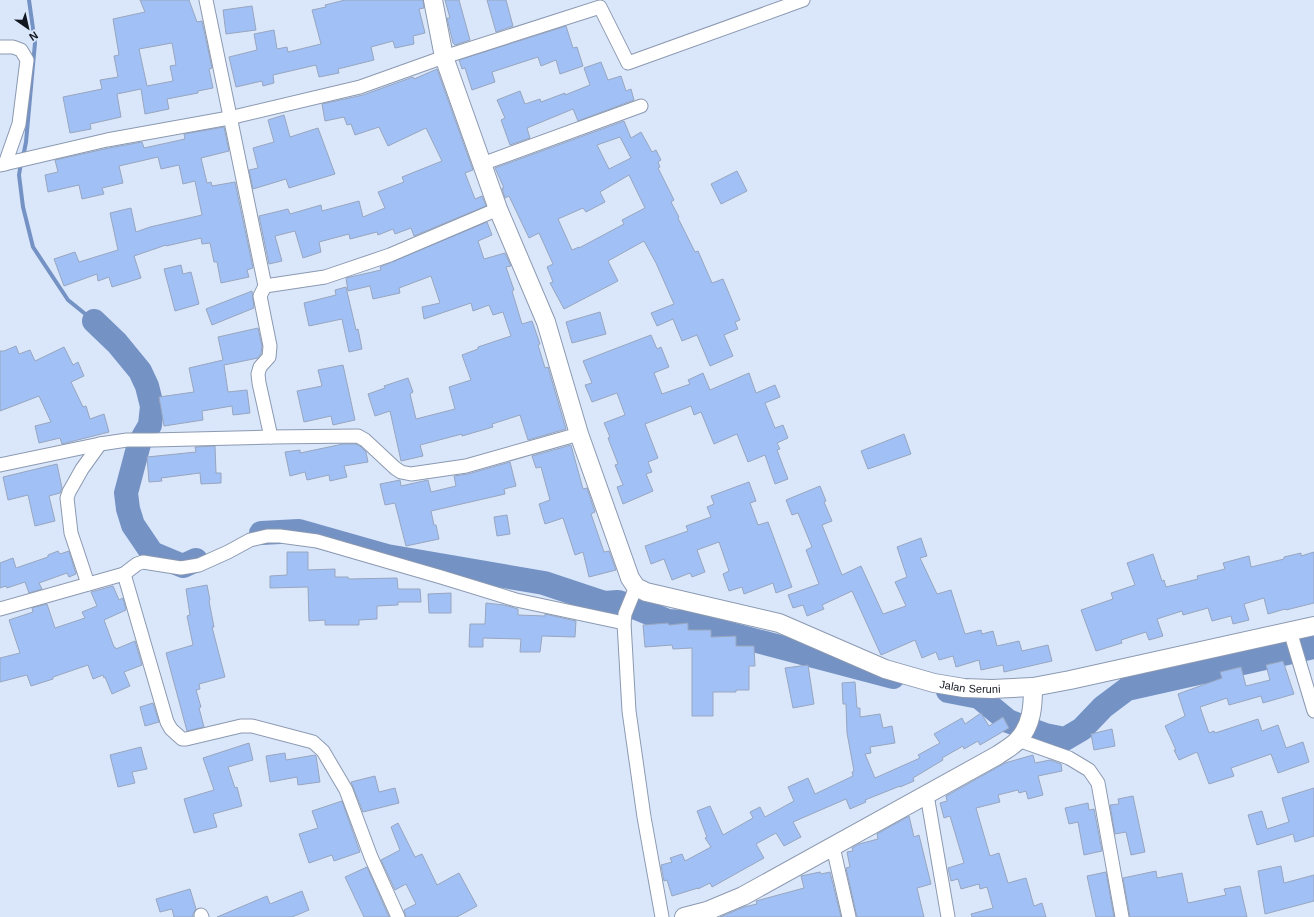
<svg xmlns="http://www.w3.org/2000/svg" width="1314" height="917" viewBox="0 0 1314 917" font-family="Arial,sans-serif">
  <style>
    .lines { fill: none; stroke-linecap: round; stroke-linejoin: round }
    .stream { stroke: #7592c4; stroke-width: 4 }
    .river { stroke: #7592c4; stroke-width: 24 }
    .building { fill: #a1c0f5; stroke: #98a6bf; fill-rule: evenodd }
    .street-casing { stroke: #8b99b1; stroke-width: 15 }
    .secondary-casing { stroke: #8b99b1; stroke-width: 20 }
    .street { stroke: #fff; stroke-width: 13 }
    .secondary { stroke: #fff; stroke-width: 18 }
    .labels { text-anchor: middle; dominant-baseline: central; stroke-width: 4; stroke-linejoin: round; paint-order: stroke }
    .street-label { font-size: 11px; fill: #121720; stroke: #dae7fb }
  </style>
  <rect width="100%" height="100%" fill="#dae7fb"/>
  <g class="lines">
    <!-- stream -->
    <g class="stream">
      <polyline points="23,157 26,142 35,43 29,0"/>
      <polyline points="21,163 19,175 23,207 33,247 68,300 94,321"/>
    </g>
    <!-- river -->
    <g class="river">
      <polyline points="94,321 117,343 140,371 147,386 152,406 150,425 139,444 126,493 128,509 133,525 152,553 183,566 196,560"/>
      <polyline points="261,533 299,531 387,556 544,583 604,603 618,602 636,608 668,621 699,623 712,629 893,677"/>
      <polyline points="948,691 979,697 1008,721 1045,735 1065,739 1082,729 1103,707 1127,689 1314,647"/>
    </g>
  </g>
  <!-- building -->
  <g class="building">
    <path d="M 140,0 L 189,0 L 197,22 L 202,21 L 212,68 L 209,69 L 213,88 L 198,91 L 198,93 L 167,99 L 169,109 L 145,114 L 141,89 L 117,94 L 121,117 L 90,124 L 91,129 L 70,133 L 63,97 L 102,89 L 100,80 L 118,77 L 114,56 L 119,55 L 113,19 L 145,12 ZM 172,43 L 176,65 L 170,66 L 173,81 L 147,86 L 139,49 Z"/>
    <polygon points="345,0 423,0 424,8 419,9 425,33 413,36 414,44 395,48 393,41 371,47 374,60 338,69 339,73 319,77 316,65 273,75 274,83 263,86 262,81 236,87 229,57 257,50 254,34 274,30 277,49 287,47 288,52 321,44 312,10 326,7 325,5"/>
    <polygon points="445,0 459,0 470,40 455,45 453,43 447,18 450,18"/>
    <polygon points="487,0 506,0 513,26 496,32"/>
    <polygon points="252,6 256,30 226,34 223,10"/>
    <polygon points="566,26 573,48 577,47 583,66 560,74 556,60 541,66 538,57 492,72 495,82 472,90 465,68 462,69 459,60"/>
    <polygon points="601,62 608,80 621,76 626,91 631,89 634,100 578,121 573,109 527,128 530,138 510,145 501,120 505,118 497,100 520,91 525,104 540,99 541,102 565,93 565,95 590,85 584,68"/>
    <polygon points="437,69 473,170 465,173 475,199 482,196 486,206 414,236 411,228 395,234 393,229 378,235 377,232 350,239 349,234 319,242 321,252 303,258 295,231 275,236 282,261 269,264 259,216 288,209 290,214 321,205 322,211 359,201 363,217 385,208 378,192 404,182 402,177 442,161 426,128 388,146 379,127 355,135 351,124 347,125 344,117 325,121 322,104 363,95 413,77 414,79"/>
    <polygon points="284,115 290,137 318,128 335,174 289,188 286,179 253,189 249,170 258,168 253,148 274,142 268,120"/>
    <path d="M 624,121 L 631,138 L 641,132 L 652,152 L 656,150 L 661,160 L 658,162 L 660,167 L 658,168 L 674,200 L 671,202 L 679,217 L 678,218 L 695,252 L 698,251 L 712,283 L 723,279 L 740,320 L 735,322 L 738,329 L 724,335 L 733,356 L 710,366 L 697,335 L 682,341 L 673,319 L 657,326 L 651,313 L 674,304 L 656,263 L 644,241 L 608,261 L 618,281 L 564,309 L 550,283 L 553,282 L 547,267 L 553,264 L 539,233 L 529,238 L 509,196 L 505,198 L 502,188 L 504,188 L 495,168 ZM 620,137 L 631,158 L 609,169 L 597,145 ZM 629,175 L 645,208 L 622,220 L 624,224 L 579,248 L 579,247 L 572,250 L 558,219 L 583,208 L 586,212 L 605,202 L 600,192 Z"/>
    <polygon points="224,127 229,151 201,158 207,183 211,182 212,186 235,182 253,268 247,270 249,277 221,283 217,262 214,262 210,243 202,244 201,238 166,246 166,245 134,256 141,278 112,287 109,277 98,281 97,274 64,286 54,259 75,252 79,262 118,250 110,213 131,208 136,232 150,227 202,215 195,181 183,184 179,165 161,169 158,157 119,166 123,183 102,188 104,194 82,199 79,185 48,192 45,175 58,172 55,160 109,148 142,142 144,148 185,139 184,134"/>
    <polygon points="737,171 747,191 721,204 711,184"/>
    <polygon points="487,222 492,235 478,241 484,259 505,253 511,266 506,267 514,290 512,291 522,324 532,321 540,344 538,345 545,368 548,367 566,429 528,440 520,415 492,424 493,427 462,436 462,434 420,445 423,456 401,461 390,411 375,416 368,394 385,388 384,386 408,378 413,392 410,394 416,419 455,409 449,387 471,380 462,355 478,349 478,347 511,336 503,312 493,315 489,305 473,311 471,303 424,319 422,307 440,303 431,276 399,288 400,293 373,299 370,286 348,291 346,278 381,270 380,267"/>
    <polygon points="181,265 183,274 191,272 199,304 175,311 164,269"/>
    <polygon points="346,287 356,330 358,329 362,349 349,352 342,319 309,326 304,303 336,295 335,290"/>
    <polygon points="252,291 254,308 212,325 206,309"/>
    <polygon points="600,312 606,334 572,343 566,322"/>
    <polygon points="258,328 262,346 261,354 258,358 224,365 228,392 247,390 250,413 233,415 232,406 202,411 203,420 164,426 159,397 194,392 189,368 223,360 218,337"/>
    <polygon points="651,335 657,349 661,347 669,367 654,373 662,394 690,384 688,380 703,373 710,390 749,373 756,393 775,385 780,397 765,403 775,428 783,425 788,438 777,443 780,449 777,450 788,479 775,484 765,455 748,462 737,434 714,444 701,412 694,415 691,406 645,424 658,458 648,462 652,472 646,474 653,491 623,504 617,487 623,485 615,465 618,464 608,438 610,437 604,423 625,415 617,393 592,402 585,385 592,383 583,361"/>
    <polygon points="16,346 19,354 30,350 35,361 64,347 73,365 78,362 84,376 71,382 83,407 86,406 90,419 104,414 109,432 62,444 60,438 39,443 35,426 51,422 39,396 0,411 0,351 4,351"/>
    <polygon points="343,365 355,420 333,425 331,416 304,422 297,391 322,386 318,370"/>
    <polygon points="904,434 911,454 868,469 861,451"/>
    <polygon points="343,444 356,444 360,446 366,452 368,462 344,466 347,477 330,481 329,475 307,480 305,472 290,476 285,452 300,450 300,453"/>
    <polygon points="571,445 583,489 587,488 595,512 591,514 604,552 609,551 616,570 589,577 583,552 575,555 563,518 545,524 539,504 550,500 541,467 536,468 532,456"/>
    <polygon points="215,446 216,473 221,473 221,483 201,484 200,473 161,478 162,481 149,482 147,457 196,452 195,447"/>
    <polygon points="510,462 516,486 504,489 505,494 431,511 434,525 436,525 439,539 406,546 395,503 385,505 380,484 400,480 401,486 428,480 431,492 456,486 454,476 468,474"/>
    <polygon points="57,464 62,488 60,493 49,496 55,521 35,526 28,495 8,500 3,477"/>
    <polygon points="749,482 756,501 750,503 758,525 768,522 792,587 776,593 773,583 744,594 742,587 729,591 723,574 729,571 719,542 697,550 705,572 692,577 690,573 672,580 664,559 651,564 645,546 688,531 686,526 711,517 707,507 714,504 711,496"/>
    <polygon points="820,486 826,501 824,502 832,521 822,525 842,575 861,566 883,614 906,606 895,582 907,577 897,547 921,538 927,556 920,558 937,594 951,590 965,634 981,630 982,634 993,631 997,646 1019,641 1022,651 1048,645 1052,661 1004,672 1003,665 981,670 979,660 956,667 953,656 939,660 936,652 922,658 915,640 881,655 852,591 822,605 824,609 807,616 803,605 793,608 788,595 819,584 806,550 812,547 798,513 792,515 786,500"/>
    <polygon points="507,515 510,534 497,536 494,517"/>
    <polygon points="58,551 60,554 69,551 76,574 69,577 67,573 39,583 42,589 29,593 25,582 7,588 6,586 0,588 0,563 13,558 16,568 48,557 48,555"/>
    <polygon points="287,552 308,552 308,570 335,569 335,577 348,577 349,579 397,578 398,589 420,589 421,602 398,602 398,605 377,606 377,619 359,620 359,625 325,625 325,620 309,621 308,587 270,588 270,576 287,575"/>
    <polygon points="1314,552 1314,603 1286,610 1285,609 1268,614 1264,598 1244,604 1249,620 1233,624 1231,616 1212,621 1208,608 1183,615 1182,611 1157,619 1163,636 1149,640 1146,632 1121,640 1122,643 1096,651 1081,610 1113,599 1111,593 1135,585 1127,563 1153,554 1162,581 1164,580 1166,587 1198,579 1197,576 1225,569 1223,563 1249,556 1251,567 1284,559 1284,557 1301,553 1301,556"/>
    <polygon points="207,585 210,600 209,601 214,627 212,627 225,677 199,684 200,689 196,690 201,707 199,708 204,727 187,731 166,653 193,645 187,616 190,615 186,589"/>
    <polygon points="113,586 119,600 123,598 126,610 104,620 114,647 115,647 116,649 135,641 142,665 124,672 130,686 112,694 105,677 104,678 103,675 93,679 88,665 53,677 53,679 31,686 27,675 0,682 0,658 20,653 9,620 33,612 32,608 47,604 55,628 85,618 82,612 97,606 91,592"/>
    <polygon points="451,593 451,613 429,613 428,594"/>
    <polygon points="486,603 504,605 518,609 518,615 545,616 545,614 576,621 575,637 542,636 540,652 520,652 521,639 483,638 483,647 469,647 470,624 485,624"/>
    <polygon points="668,623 669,625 688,623 688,630 711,630 711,637 736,636 736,646 754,646 755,666 749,666 749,690 736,690 736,692 713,692 713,716 692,716 692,648 673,649 672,645 645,647 643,625"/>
    <polygon points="1283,661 1294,694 1263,703 1261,696 1229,705 1227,698 1200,707 1209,733 1214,731 1215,733 1258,719 1262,731 1278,725 1286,748 1303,742 1309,762 1278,773 1271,754 1231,768 1234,776 1209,784 1197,752 1179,760 1174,750 1176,750 1165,726 1185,716 1178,694 1222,678 1220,672 1241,667 1246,686 1270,680 1266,665"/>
    <polygon points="808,665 814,704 793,708 785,668"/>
    <polygon points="855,682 857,708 860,708 860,717 880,714 883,728 892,726 895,743 870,747 871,753 865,754 875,778 920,758 918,755 940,743 934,734 962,718 965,724 981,713 989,726 1003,717 1009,728 980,745 978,741 964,749 963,746 942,758 943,760 913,778 914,781 900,787 900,786 865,800 866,802 850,809 846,799 793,822 801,837 784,846 776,833 756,844 764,858 712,887 710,883 698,889 698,888 672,896 667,880 664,881 661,865 672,862 670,858 682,854 685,861 711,847 705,838 707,837 697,811 710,806 723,835 753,818 750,812 760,807 765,817 794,801 788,787 808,778 815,794 853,776 852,772 854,771 847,733 846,704 843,704 842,683"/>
    <polygon points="153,703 159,722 145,726 140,707"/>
    <polygon points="1112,729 1115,746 1094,750 1091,734"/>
    <polygon points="249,743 253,760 228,767 235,788 237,787 242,806 213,814 217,827 194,833 184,799 214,790 203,758"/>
    <polygon points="141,747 147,769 132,772 135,783 118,787 110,755"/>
    <polygon points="285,753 286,760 315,755 316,756 320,782 298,785 297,777 270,782 266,756"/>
    <polygon points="1033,755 1035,763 1050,760 1061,764 1062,771 1038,776 1043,795 1028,799 1026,791 1019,793 1018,790 998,795 1000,802 976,808 990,856 999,853 1008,883 1026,878 1034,906 1042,903 1046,917 972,917 971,914 993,908 987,887 980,889 979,884 961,889 958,879 951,881 948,868 964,863 950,816 944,818 940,803 947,801 946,796 1005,763"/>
    <polygon points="375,776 379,792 395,788 399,803 363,812 351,782"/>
    <polygon points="1314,788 1314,836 1295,842 1293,834 1257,845 1248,815 1262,811 1267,829 1289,822 1282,798"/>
    <polygon points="1133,796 1145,852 1131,855 1126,832 1115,834 1110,805 1119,804 1118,799"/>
    <polygon points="342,801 360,852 334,861 332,855 309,863 299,834 318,828 312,811"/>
    <polygon points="1088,803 1089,810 1094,809 1102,851 1084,855 1078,822 1069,824 1065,808"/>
    <polygon points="909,816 914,837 919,835 931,884 917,888 924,917 857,917 846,868 850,867 847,852 853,851 852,848 859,844 878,839 877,834"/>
    <polygon points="398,823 415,857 422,854 437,885 459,873 477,906 457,917 406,917 404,910 416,904 406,884 395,890 381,860 400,850 391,827"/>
    <polygon points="1281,866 1284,883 1314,875 1314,901 1265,914 1258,871"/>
    <polygon points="367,867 389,917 364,917 345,877"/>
    <polygon points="1156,871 1157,878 1182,873 1188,903 1226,895 1224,889 1240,886 1247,917 1130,917 1123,878"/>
    <polygon points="820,872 821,874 830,872 841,917 720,917 744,907 757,904 756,901 804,888 801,876"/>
    <polygon points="1106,872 1114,917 1096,917 1087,876"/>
    <polygon points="190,889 196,909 193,914 193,917 174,917 172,909 160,912 156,899"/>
    <polygon points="302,891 309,910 292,917 217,917 267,896 270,904"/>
  </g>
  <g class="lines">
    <!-- street casing -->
    <g class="street-casing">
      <g id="street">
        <polyline points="206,0 265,286 260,296 270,346 269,357 260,367 258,374 259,383 271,437"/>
        <polyline points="0,47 13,47 21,50 27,60 19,124 5,164"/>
        <polyline points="482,164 641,106"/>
        <polyline points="0,165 107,140 229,118 360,87 444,57 600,7 628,63 803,0"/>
        <polyline points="265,286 325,277 390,255 498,209"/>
        <polyline points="0,465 100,444 127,440 152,440 271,437 358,436 365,440 395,468 401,472 411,474 466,466 579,434"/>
        <polyline points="124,574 137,564 143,562 181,568 199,565 228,552 250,540 267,536 280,536 317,541 441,577 516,600 624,623"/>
        <polyline points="88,584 71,533 67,498 69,492 82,469 100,444"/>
        <polyline points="636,587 625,614 624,623 629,711 644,817 662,917"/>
        <polyline points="0,609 124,574 167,722 171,729 182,739 186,739 241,726 252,726 313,742 323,751 346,790 371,857 398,917"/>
        <polyline points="1290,631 1314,711"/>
        <polyline points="1018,740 1069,758 1089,770 1098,783 1122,917"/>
        <polyline points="927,795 948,917"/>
        <polyline points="833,847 849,917"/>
        <polyline points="201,915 202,917"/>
      </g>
    </g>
    <!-- secondary casing -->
    <g class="secondary-casing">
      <g id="secondary">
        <path id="s1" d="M 433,0 L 444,57 L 498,209 L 546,322 L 579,434 L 630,578 L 636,587 L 646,592 L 779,623 L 885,669 L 934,683 L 964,688 L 992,689 L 1033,687 L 1070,680 L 1314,626"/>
        <path d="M 684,917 L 707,911 L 743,896 L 998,755 C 1005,750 1013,746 1018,740 C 1032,725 1033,706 1033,687"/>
      </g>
    </g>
    <!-- street -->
    <use href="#street" class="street"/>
    <!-- secondary -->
    <use href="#secondary" class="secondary"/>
  </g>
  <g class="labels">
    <!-- street labels -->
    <g class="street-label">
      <text stroke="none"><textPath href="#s1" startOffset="973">Jalan Seruni</textPath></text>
    </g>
  </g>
  <!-- north arrow -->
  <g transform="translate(28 28) rotate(146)" stroke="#dae7fb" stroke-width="3" paint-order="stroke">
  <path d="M0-3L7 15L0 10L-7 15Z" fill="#121720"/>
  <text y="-6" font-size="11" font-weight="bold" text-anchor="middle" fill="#121720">N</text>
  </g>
</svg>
